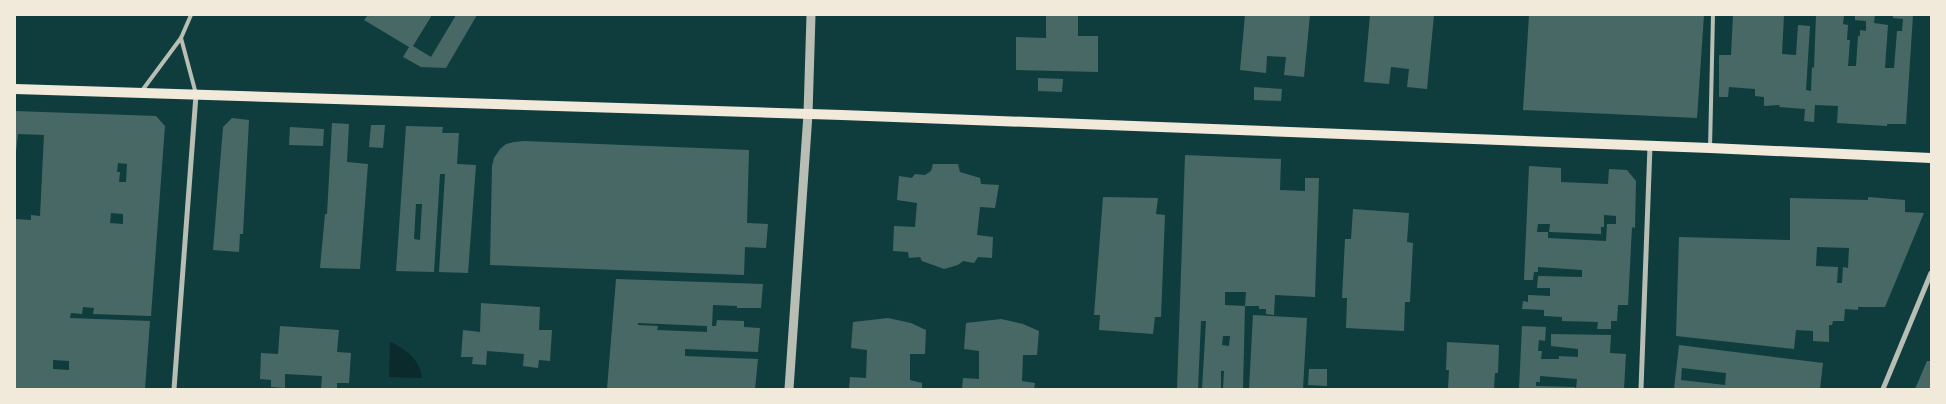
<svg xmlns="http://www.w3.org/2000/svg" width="1946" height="404" viewBox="0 0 1946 404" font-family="'Work Sans',sans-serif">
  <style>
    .water { fill: #0a2a2b }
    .building { fill: #486865; fill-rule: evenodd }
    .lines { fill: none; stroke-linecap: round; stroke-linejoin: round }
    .service { stroke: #b8beb3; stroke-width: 4 }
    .minor { stroke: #b8beb3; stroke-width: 5 }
    .tertiary { stroke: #b8beb3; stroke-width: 9 }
    .secondary { stroke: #f1e9da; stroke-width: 10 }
  </style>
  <rect width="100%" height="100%" fill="#0f3d3e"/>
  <!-- water -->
  <path class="water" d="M 390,342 C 406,349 420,360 422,378 L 389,377 Z"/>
  <!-- building -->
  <g class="building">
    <polygon points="368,15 432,15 413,46 431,57 456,15 477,15 446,68 421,67 403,57 409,47 364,20"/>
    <polygon points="1046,15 1078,15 1078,36 1098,36 1098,72 1016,70 1016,37 1046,38"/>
    <polygon points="1245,15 1310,15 1304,77 1284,75 1286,57 1267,56 1266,73 1240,70"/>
    <polygon points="1370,15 1434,15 1427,89 1407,87 1409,69 1391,67 1389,84 1364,82"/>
    <polygon points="1529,15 1704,15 1697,118 1523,110"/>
    <polygon points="1733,15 1784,15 1782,54 1796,55 1798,25 1810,26 1806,90 1811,91 1812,67 1814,68 1816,15 1844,15 1843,24 1848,25 1847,40 1850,40 1848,66 1856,66 1858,36 1860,36 1860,30 1866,31 1866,21 1855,20 1855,15 1875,15 1874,23 1888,25 1885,68 1894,68 1897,31 1902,31 1903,19 1893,18 1893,15 1913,15 1906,124 1887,124 1887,126 1837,123 1838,106 1815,105 1814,122 1804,121 1805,109 1779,107 1780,105 1764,106 1764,97 1755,96 1755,89 1729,87 1728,97 1719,97 1719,55 1731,55"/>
    <polygon points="1038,78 1063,79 1062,92 1038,91"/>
    <polygon points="1254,87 1282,89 1281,101 1254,100"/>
    <path d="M 15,111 L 156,116 L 165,126 L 151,316 L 93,314 L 94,308 L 83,307 L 82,314 L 71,313 L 70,318 L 150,321 L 145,389 L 15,389 L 15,219 L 31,220 L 31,215 L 40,216 L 44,135 L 18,134 L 16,152 L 15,151 ZM 118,163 L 127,164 L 126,182 L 119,182 L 120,172 L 117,172 ZM 111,213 L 123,214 L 123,224 L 110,223 ZM 53,360 L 69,361 L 69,370 L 53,369 Z"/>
    <polygon points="232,118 249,120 243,234 240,234 239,252 213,250 223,127"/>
    <polygon points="332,123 349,124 347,162 368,164 360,269 320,268 325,214 327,214"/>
    <polygon points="371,125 385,125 383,148 369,147"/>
    <path d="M 406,126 L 443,127 L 442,133 L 459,133 L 457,164 L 476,165 L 468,273 L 439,272 L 445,174 L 440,174 L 434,272 L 396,271 ZM 416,204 L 422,204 L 420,240 L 414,239 Z"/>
    <polygon points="290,127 324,129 323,146 289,145"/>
    <polygon points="524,141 749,150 747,223 768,224 766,248 745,247 744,275 490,265 492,166 494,158 500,149 506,144 514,142"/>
    <path d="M 1185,155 L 1281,159 L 1280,190 L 1305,191 L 1305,178 L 1319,178 L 1315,297 L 1275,295 L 1274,315 L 1266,314 L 1266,309 L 1259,309 L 1259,306 L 1245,306 L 1246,292 L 1225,292 L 1225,305 L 1245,306 L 1243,389 L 1223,389 L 1224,371 L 1221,371 L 1221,389 L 1202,389 L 1206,321 L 1201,321 L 1198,389 L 1177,389 ZM 1223,336 L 1230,336 L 1229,346 L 1222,345 Z"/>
    <polygon points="933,164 958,164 960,172 980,178 981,184 999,185 995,208 980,207 977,235 993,237 992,258 978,257 974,263 963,261 958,265 944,269 922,261 920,257 909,258 908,252 893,251 894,226 915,227 917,203 897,200 899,176 912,178 915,174 925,175 931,171"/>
    <path d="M 1529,166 L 1561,168 L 1561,182 L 1608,184 L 1609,169 L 1627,170 L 1636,181 L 1635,228 L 1632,227 L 1628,305 L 1618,305 L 1617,321 L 1611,321 L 1611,329 L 1597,329 L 1598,322 L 1562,321 L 1562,317 L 1544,316 L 1544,310 L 1522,309 L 1523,301 L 1528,302 L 1528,295 L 1550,296 L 1550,288 L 1537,288 L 1538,276 L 1582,277 L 1582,270 L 1538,267 L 1538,272 L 1534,272 L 1533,280 L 1524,280 ZM 1604,215 L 1616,216 L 1616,224 L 1607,224 L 1606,241 L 1548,238 L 1548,232 L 1537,232 L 1538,224 L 1550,224 L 1549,232 L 1601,234 L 1601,227 L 1604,227 Z"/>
    <polygon points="1103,197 1158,198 1156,214 1165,215 1161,317 1155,317 1153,334 1099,330 1100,315 1094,315"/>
    <path d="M 1868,197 L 1905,200 L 1905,212 L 1924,213 L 1885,307 L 1858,307 L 1858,310 L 1845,309 L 1844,321 L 1833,321 L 1832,325 L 1829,325 L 1829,342 L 1813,341 L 1813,331 L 1796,330 L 1794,349 L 1676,336 L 1679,237 L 1790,240 L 1790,198 L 1868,200 ZM 1817,247 L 1849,248 L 1848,268 L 1843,267 L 1842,283 L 1837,283 L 1838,267 L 1816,266 Z"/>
    <polygon points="1353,209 1409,213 1407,242 1413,243 1410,302 1405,302 1404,331 1346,328 1347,298 1342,298 1345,239 1351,239"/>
    <path d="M 616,279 L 763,284 L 761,308 L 737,308 L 737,306 L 713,305 L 712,326 L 716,326 L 717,320 L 744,321 L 744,327 L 760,328 L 758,352 L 685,349 L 685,356 L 758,359 L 755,389 L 607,389 ZM 638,323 L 707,326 L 707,332 L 657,330 L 658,326 L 638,325 Z"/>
    <polygon points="481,303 540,307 539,330 552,330 550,361 539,360 538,368 523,366 524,354 487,351 486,365 472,364 473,357 461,357 463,330 480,332"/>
    <polygon points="1253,315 1307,318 1303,389 1249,389"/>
    <polygon points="888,318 911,323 926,330 925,354 910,354 910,380 922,383 922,389 849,389 850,377 866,378 867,350 851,348 853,322"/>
    <polygon points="1001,319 1023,324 1039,331 1037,355 1023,355 1022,381 1035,383 1034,389 962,389 963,378 979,379 979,351 964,349 966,323"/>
    <polygon points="280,326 339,330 337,352 351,353 349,383 337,383 337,389 321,389 322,376 285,374 285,388 271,387 271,380 260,379 261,353 278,354"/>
    <polygon points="1522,326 1546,327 1545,341 1539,340 1538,351 1542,351 1541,359 1559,359 1559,356 1578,357 1578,349 1551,346 1551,334 1611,335 1610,353 1626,354 1624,389 1576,389 1577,379 1540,376 1540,382 1536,382 1536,386 1575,387 1575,389 1519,389"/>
    <polygon points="1447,342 1499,345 1498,373 1495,373 1494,389 1448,389 1449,370 1446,370"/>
    <path d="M 1679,345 L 1823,363 L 1820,389 L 1674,389 ZM 1682,368 L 1726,373 L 1725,385 L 1681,380 Z"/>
    <polygon points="1927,361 1931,361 1931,389 1915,389"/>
    <polygon points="1309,369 1327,369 1327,386 1308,385"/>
  </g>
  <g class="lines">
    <!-- service -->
    <g class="service">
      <polyline points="181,38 196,94"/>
      <polyline points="141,92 181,38 191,15"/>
      <polyline points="1710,148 1713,15"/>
    </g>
    <!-- minor -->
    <g class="minor">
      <polyline points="174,389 196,95"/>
      <polyline points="1641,389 1650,146"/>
      <polyline points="1883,389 1931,273"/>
    </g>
    <!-- tertiary -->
    <polyline class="tertiary" points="789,389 808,114 811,15"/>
    <!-- secondary -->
    <polyline class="secondary" points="15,89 842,115 1710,148 1931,158"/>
  </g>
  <!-- border -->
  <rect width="1946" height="404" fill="none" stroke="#f1e9da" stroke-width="32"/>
</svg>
